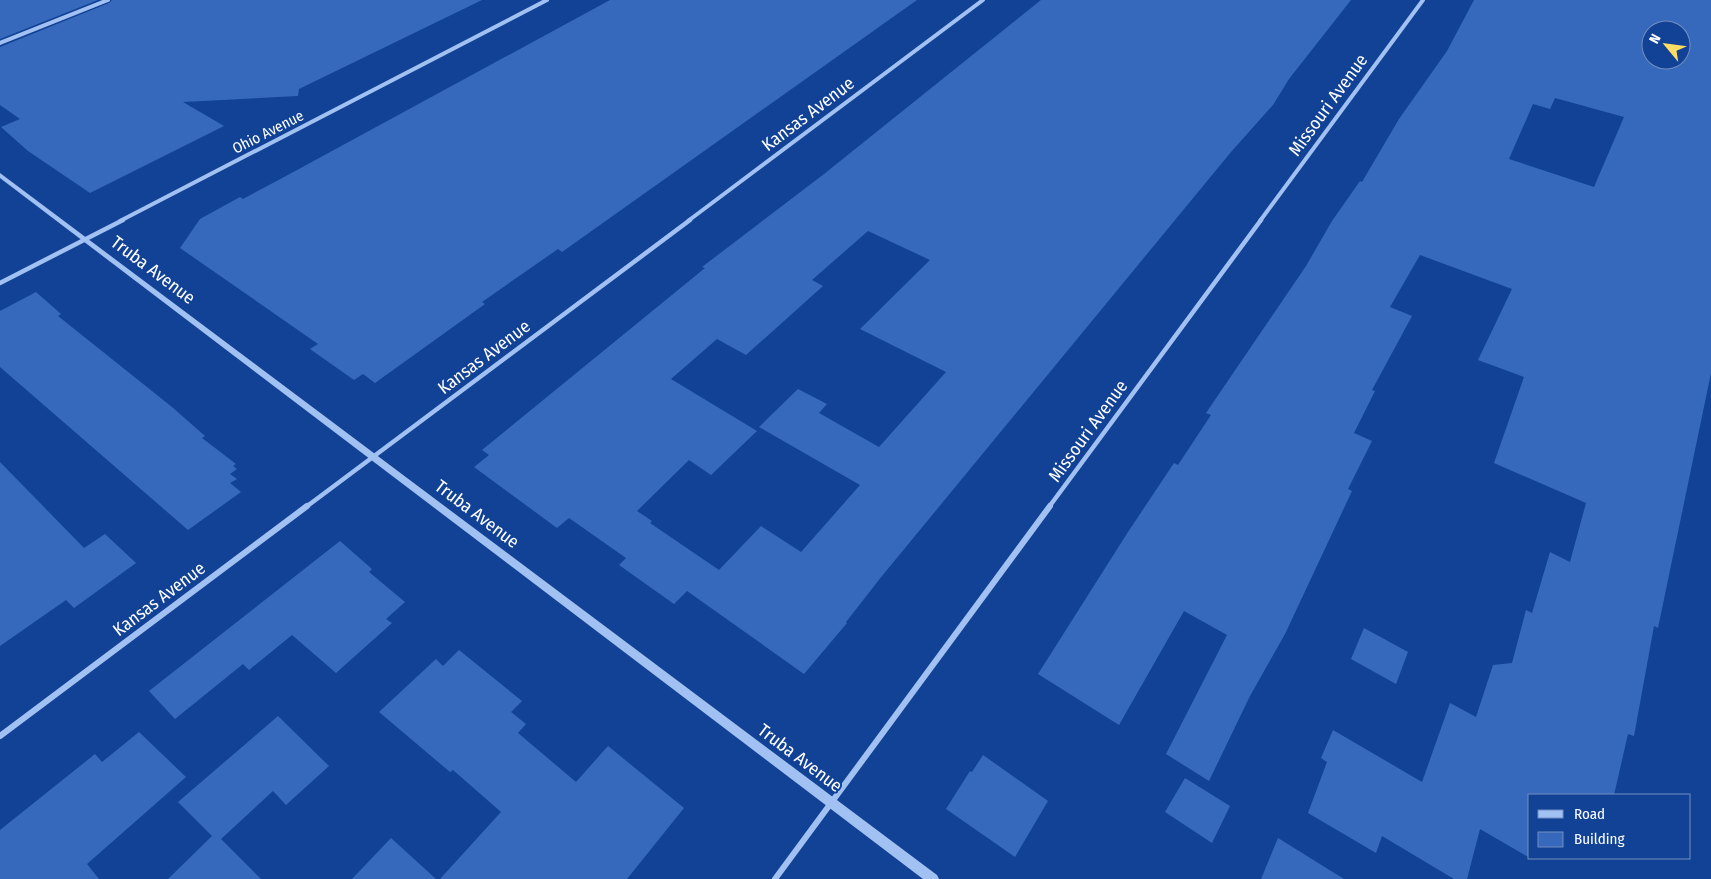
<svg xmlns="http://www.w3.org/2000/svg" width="1711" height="879" viewBox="0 0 1711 879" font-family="'Fira Sans Condensed',sans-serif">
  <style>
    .building { fill: #3669bc; fill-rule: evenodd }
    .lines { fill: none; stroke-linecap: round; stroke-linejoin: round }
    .minor-far2 { stroke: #a2c1f3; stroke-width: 4 }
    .minor-far1 { stroke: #a2c1f3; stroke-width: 4.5 }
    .minor { stroke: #a2c1f3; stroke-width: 6 }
    .tertiary { fill: #a2c1f3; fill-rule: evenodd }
    .labels { text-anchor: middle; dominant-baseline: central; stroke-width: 4; stroke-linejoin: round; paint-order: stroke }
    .far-street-label { font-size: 15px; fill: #fff; stroke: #124296 }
    .street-label { font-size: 18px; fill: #fff; stroke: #124296 }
  </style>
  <rect width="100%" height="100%" fill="#124296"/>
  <!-- building -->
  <g class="building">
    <polygon points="0,0 98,0 0,39"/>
    <polygon points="112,0 482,0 299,89 298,96 183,102 224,126 90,193 28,151 1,127 20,119 0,105 0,47 109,3"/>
    <polygon points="610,0 917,0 562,252 558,249 482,302 485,304 375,383 363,374 354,380 310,349 318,344 180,248 200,219 240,197 243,199 286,176"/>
    <path d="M 1041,0 L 1351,0 L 1289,79 L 1273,105 L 1231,152 L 882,576 L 846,622 L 847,623 L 804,674 L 687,591 L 674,604 L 619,565 L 626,558 L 569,518 L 557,528 L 474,467 L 489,455 L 482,450 L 705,268 L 702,267 L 824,174 ZM 868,231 L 930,260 L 860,329 L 946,372 L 879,447 L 819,413 L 827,404 L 798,389 L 759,427 L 860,485 L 801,552 L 761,526 L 719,570 L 650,523 L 652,521 L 637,511 L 689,460 L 711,475 L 757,431 L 671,379 L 717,339 L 746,355 L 823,286 L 812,280 Z"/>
    <path d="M 1474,0 L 1711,0 L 1711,373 L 1658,628 L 1654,626 L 1634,736 L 1628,734 L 1614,795 L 1530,795 L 1530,858 L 1480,829 L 1467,879 L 1454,879 L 1382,836 L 1376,853 L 1308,813 L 1327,762 L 1321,758 L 1333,730 L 1422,782 L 1450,703 L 1476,717 L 1493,665 L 1512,663 L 1526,610 L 1532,613 L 1550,552 L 1570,562 L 1586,503 L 1494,463 L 1524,377 L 1478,360 L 1512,289 L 1420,255 L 1390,307 L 1412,316 L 1372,390 L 1375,391 L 1354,433 L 1372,441 L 1348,489 L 1352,491 L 1285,634 L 1250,696 L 1209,781 L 1166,754 L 1227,635 L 1184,611 L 1119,725 L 1038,674 L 1128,532 L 1174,463 L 1178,465 L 1211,415 L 1206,413 L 1306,266 L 1332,221 L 1360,181 L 1362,182 L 1399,119 L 1447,51 ZM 1651,30 L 1681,30 L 1681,60 L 1651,60 ZM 1555,98 L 1624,117 L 1594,187 L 1509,159 L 1533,104 L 1550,109 Z"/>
    <polygon points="36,292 61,314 58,316 172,407 205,436 202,438 236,464 233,466 237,469 230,474 237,479 230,483 241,492 188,530 0,367 0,311"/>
    <polygon points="0,462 84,548 105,534 136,563 74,608 66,600 0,646"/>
    <polygon points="340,541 372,569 369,572 405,602 386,619 392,623 336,673 292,635 249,670 243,664 175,719 149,691"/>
    <polygon points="1364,628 1408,652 1396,684 1351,659"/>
    <polygon points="459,650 522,701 511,712 526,724 518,733 576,782 608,746 684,808 627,879 440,879 501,812 453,770 450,772 379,712 436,659 443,666"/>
    <polygon points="278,716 329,766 286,805 273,791 221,839 261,879 168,879 212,836 178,802"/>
    <polygon points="139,732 186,777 87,864 99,879 0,879 0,830 95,754 102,762"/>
    <polygon points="983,755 1048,801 1015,857 946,809 970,771 972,772"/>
    <polygon points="1185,778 1230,806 1212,843 1165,812"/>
    <polygon points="391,838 436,879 352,879"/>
    <polygon points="1278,838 1344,879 1261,879"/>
  </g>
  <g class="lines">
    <!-- minor-far2 -->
    <g class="minor-far2">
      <polyline points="0,43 108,0"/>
      <polyline points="120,221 547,0"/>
      <polyline points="688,221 983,0"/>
      <polyline points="1260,221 1423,0"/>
    </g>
    <!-- minor-far1 -->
    <g class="minor-far1">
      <polyline points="0,283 123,220"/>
      <polyline points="306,507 690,220"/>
      <polyline points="1049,507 1261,220"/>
    </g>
    <!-- minor -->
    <g class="minor">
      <polyline points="0,736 307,506"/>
      <polyline points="775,879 1050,506"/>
    </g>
    <!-- tertiary -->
    <polygon class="tertiary" points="0,173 937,875 939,879 923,879 0,178"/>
  </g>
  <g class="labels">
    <!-- far-street labels -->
    <g class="far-street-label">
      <text transform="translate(268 132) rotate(-27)">Ohio Avenue</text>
    </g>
    <!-- street labels -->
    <g class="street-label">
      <text transform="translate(1328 105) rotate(-54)">Missouri Avenue</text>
      <text transform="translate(808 114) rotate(-37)">Kansas Avenue</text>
      <text transform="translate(153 270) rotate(37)">Truba Avenue</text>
      <text transform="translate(484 357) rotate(-37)">Kansas Avenue</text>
      <text transform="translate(1088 431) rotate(-54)">Missouri Avenue</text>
      <text transform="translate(477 514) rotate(37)">Truba Avenue</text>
      <text transform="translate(159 599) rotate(-37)">Kansas Avenue</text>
      <text transform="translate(800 758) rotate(37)">Truba Avenue</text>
    </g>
  </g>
  <!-- legend -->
  <rect x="1528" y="794" width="162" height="65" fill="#124296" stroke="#718ec0"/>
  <rect x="1538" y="810" width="25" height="8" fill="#a2c1f3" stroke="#718ec0"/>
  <text x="1574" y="819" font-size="15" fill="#ffffff">Road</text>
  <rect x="1538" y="832" width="25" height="15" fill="#3669bc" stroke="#718ec0"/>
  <text x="1574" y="844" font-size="15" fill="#ffffff">Building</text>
  <!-- north arrow -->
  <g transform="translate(1666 45) rotate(299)"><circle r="24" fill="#124296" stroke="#718ec0"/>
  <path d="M0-4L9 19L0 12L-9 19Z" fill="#ffdd64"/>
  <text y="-8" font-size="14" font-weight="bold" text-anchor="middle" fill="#ffffff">N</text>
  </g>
</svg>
